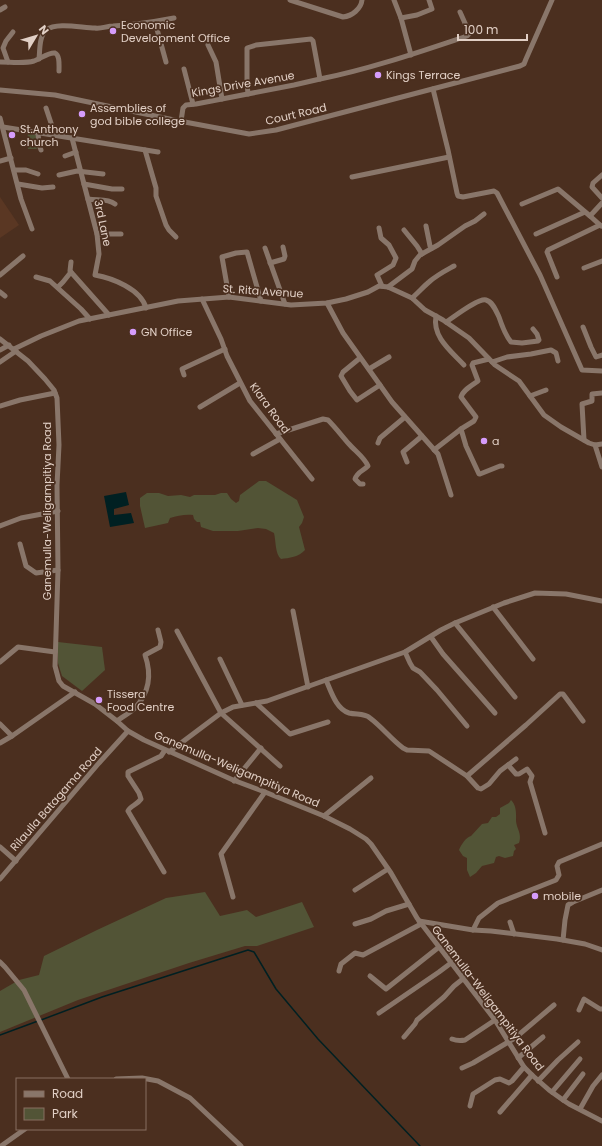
<svg xmlns="http://www.w3.org/2000/svg" width="602" height="1146" viewBox="0 0 602 1146" font-family="Poppins,sans-serif">
  <style>
    .built { fill: #5a3723 }
    .green { fill: #525436 }
    .water { fill: #002022 }
    .lines { fill: none; stroke-linecap: round; stroke-linejoin: round }
    .stream { stroke: #002022; stroke-width: 1.5 }
    .minor { stroke: #89766a; stroke-width: 5 }
    .poi-dot { fill: #d59cfb; stroke: #4b2f1f; stroke-width: 1.5 }
    .labels { text-anchor: middle; dominant-baseline: central; stroke-width: 3.5; stroke-linejoin: round; paint-order: stroke }
    .poi-label { font-size: 11px; fill: #e1cfc5; stroke: #4b2f1f; text-anchor: start }
    .street-label { font-size: 11px; fill: #e1cfc5; stroke: #4b2f1f }
  </style>
  <rect width="100%" height="100%" fill="#4b2f1f"/>
  <!-- built -->
  <polygon class="built" points="0,197 19,225 0,238"/>
  <!-- green -->
  <g class="green">
    <polygon points="28,132 38,133 38,148 36,149 28,149 27,143"/>
    <path d="M 259,481 L 266,481 L 297,500 L 304,517 L 302,523 L 299,527 L 305,550 C 299,557 289,558 281,559 C 275,554 276,541 274,533 L 266,529 L 258,528 L 238,531 L 213,531 L 201,527 L 200,522 L 197,522 L 194,519 L 193,515 C 185,514 177,516 170,518 L 168,523 L 145,528 L 140,506 L 140,498 L 147,493 L 159,493 L 168,496 L 181,495 L 190,497 L 194,495 L 215,495 L 221,493 L 227,493 L 231,499 L 236,503 L 239,501 L 240,495 Z"/>
    <polygon points="58,642 102,647 105,670 82,691 62,676 58,663"/>
    <path d="M 511,800 C 517,806 516,814 516,821 C 517,830 522,833 519,843 L 514,845 L 516,849 L 514,851 L 513,856 L 505,858 L 499,856 L 496,857 L 494,863 L 482,866 L 476,873 L 470,877 L 467,870 L 467,858 L 463,856 L 459,850 C 461,845 466,837 471,836 L 482,824 L 488,823 L 492,817 L 496,817 L 500,814 L 500,808 L 509,803 Z"/>
    <polygon points="205,892 220,916 247,910 256,917 302,902 314,927 257,946 245,946 189,963 78,1000 0,1032 0,991 19,980 39,975 44,956 97,930 166,898"/>
  </g>
  <!-- water -->
  <polygon class="water" points="126,492 129,505 114,509 114,515 131,513 134,523 110,527 104,496"/>
  <g class="lines">
    <!-- stream -->
    <g class="stream">
      <polyline points="41,1020 102,997 248,950 254,952 276,989 318,1039 420,1146"/>
      <polyline points="0,1035 38,1021"/>
    </g>
    <!-- minor -->
    <g class="minor">
      <path d="M 290,0 L 343,17 C 352,16 361,9 362,0"/>
      <polyline points="394,0 401,18"/>
      <polyline points="0,10 5,7"/>
      <polyline points="155,22 166,62"/>
      <polyline points="208,45 216,62 222,99"/>
      <polyline points="411,55 401,18 417,15 432,9 429,0"/>
      <path d="M 39,59 C 40,50 39,37 46,30 C 57,22 82,28 95,28 C 101,29 107,26 113,26 C 133,25 153,22 174,18"/>
      <path d="M 0,62 C 11,62 24,64 34,61 C 40,59 49,52 55,53 C 60,55 59,66 59,71"/>
      <polyline points="8,62 3,48 6,41 13,32"/>
      <polyline points="184,69 193,104"/>
      <polyline points="433,89 448,150 457,193 458,196 463,197 494,191 497,193 540,275 582,370 602,371"/>
      <polyline points="0,90 55,95 174,120 249,134 276,130 520,66 524,64 526,59 552,0"/>
      <path d="M 248,94 L 247,83 L 247,48 L 256,45 L 311,39 L 313,41 L 320,79 C 370,69 419,52 467,36 L 469,34 L 469,32 L 460,12"/>
      <polyline points="46,108 55,135"/>
      <polyline points="0,118 21,199 32,229"/>
      <polyline points="181,121 183,108 186,105 196,104 294,85 320,79"/>
      <polyline points="3,127 158,152"/>
      <polyline points="38,133 39,144 41,150"/>
      <path d="M 72,138 L 97,234 L 99,254 L 95,275 C 112,278 141,289 146,308"/>
      <polyline points="145,150 156,188 156,196 166,225 169,230 176,237"/>
      <polyline points="65,156 76,152"/>
      <polyline points="0,161 11,158"/>
      <polyline points="14,170 26,170 38,174"/>
      <polyline points="59,175 77,171 103,174"/>
      <polyline points="602,175 593,183 592,187 602,198"/>
      <polyline points="352,177 449,157"/>
      <polyline points="18,184 42,188 53,187"/>
      <polyline points="84,184 112,189 122,189"/>
      <path d="M 88,199 C 97,201 107,198 115,204"/>
      <polyline points="522,204 558,189 590,216"/>
      <polyline points="426,226 430,246 432,248"/>
      <polyline points="601,226 590,216 602,203"/>
      <polyline points="379,228 381,238 389,245 396,258 393,265 377,275 382,286"/>
      <polyline points="404,230 417,246 422,254"/>
      <polyline points="97,234 121,234"/>
      <polyline points="536,234 585,212"/>
      <polyline points="265,248 285,304"/>
      <polyline points="71,262 70,271 109,315"/>
      <polyline points="270,263 284,259 285,256 283,247"/>
      <polyline points="584,268 602,261"/>
      <polyline points="0,275 23,256"/>
      <polyline points="36,277 50,281 81,309 90,319"/>
      <polyline points="557,277 547,252 548,250 600,225"/>
      <polyline points="58,287 63,282 71,272"/>
      <polyline points="388,287 412,269 415,261 420,255 438,245 465,226 475,221 484,214"/>
      <polyline points="0,292 5,296"/>
      <polyline points="229,297 222,257 236,253 247,252 261,301"/>
      <path d="M 412,298 C 418,293 423,287 429,282 C 437,275 445,271 454,266"/>
      <polyline points="202,299 221,339 227,356 250,401 312,479"/>
      <polyline points="327,303 343,333 392,402 438,454 451,495"/>
      <path d="M 436,316 C 432,337 451,351 464,365"/>
      <path d="M 446,322 C 454,317 478,298 486,300 C 493,302 496,311 499,317 C 502,326 505,335 511,342 L 522,343 L 538,341 L 539,340 L 537,334 L 533,329"/>
      <polyline points="583,327 591,347 596,357 602,355"/>
      <polyline points="0,339 28,361 45,379 54,390 57,398 59,445 57,485 58,570 55,666 59,681 63,686 95,704 117,721 128,731 144,740 233,780 265,792 324,816 350,829 366,839 371,844 391,873 417,918 495,1020 524,1067 532,1075 549,1090 563,1100 569,1104 602,1121"/>
      <polyline points="14,349 41,336 79,321 178,301 229,297 291,305 327,303 346,299 368,292 379,286 388,287 412,298 425,310 443,320 469,338 495,365 519,381 544,415 561,427 589,443 595,445 602,444"/>
      <polyline points="0,350 9,345"/>
      <polyline points="360,358 343,372 341,376 350,391 357,400 380,385"/>
      <polyline points="0,362 16,351"/>
      <polyline points="492,362 507,357 531,354 551,350 556,353 558,361"/>
      <polyline points="369,369 389,357"/>
      <polyline points="184,375 182,369 225,349"/>
      <polyline points="530,396 546,390"/>
      <polyline points="0,406 20,400 55,393"/>
      <polyline points="200,407 240,383"/>
      <path d="M 461,429 L 474,421 L 476,417 L 461,397 C 463,390 472,385 478,381 L 472,365 L 473,363 L 489,359"/>
      <path d="M 276,434 L 323,419 L 328,420 C 335,427 342,436 349,444 C 355,451 364,457 368,466 C 363,471 357,472 355,479 L 360,484 L 363,484"/>
      <polyline points="584,440 582,404 592,401 592,394 602,393"/>
      <polyline points="378,443 380,438 405,417"/>
      <polyline points="595,445 602,467"/>
      <polyline points="434,450 461,429 466,446 479,474 480,474 500,466 502,466"/>
      <polyline points="253,454 280,439"/>
      <polyline points="407,462 403,452 422,436"/>
      <polyline points="0,526 21,518 58,511"/>
      <polyline points="20,544 26,566 36,573 58,570"/>
      <polyline points="493,607 533,659"/>
      <polyline points="293,611 308,687"/>
      <polyline points="455,623 515,697"/>
      <polyline points="177,631 221,713 280,766"/>
      <polyline points="431,637 443,654 495,713"/>
      <polyline points="405,652 410,663 413,668 420,672 437,690 467,726"/>
      <polyline points="220,659 242,705"/>
      <polyline points="0,662 18,647 55,652"/>
      <path d="M 326,680 C 331,691 336,709 349,713 C 357,715 364,713 370,718 C 382,727 391,739 403,748 L 407,750 L 429,751 L 467,776 L 526,725 L 560,694 L 563,694 L 566,698 L 583,721"/>
      <polyline points="256,703 290,734 328,722"/>
      <path d="M 117,721 C 122,717 130,713 135,708 C 149,693 152,675 145,655 L 160,647 L 161,642 L 158,630"/>
      <polyline points="0,724 12,736 75,692"/>
      <polyline points="0,743 12,736"/>
      <polyline points="169,752 221,713 233,707 267,701 405,652 441,630 455,623 504,603 535,593 566,594 602,601"/>
      <polyline points="508,765 516,774 519,774 527,769 532,776 530,782 545,833"/>
      <polyline points="467,776 478,788 481,789 489,784 500,771 516,759"/>
      <polyline points="234,781 261,748"/>
      <polyline points="324,816 371,778"/>
      <polyline points="0,847 16,861"/>
      <path d="M 164,872 L 128,811 C 130,806 137,805 141,799 L 139,793 L 128,776 L 128,772 L 161,756 L 165,750"/>
      <polyline points="0,879 99,763 128,731"/>
      <polyline points="355,890 388,869"/>
      <polyline points="233,897 221,854 265,792"/>
      <polyline points="419,921 473,930 491,931 557,939 585,944 602,950"/>
      <polyline points="510,922 514,934"/>
      <polyline points="355,924 371,919 386,911 409,904"/>
      <polyline points="473,930 479,918 498,903 556,880 559,875 557,866 559,862 602,844"/>
      <polyline points="563,940 565,920 568,905 573,902 602,890"/>
      <polyline points="0,962 5,967 24,990 68,1079"/>
      <polyline points="339,971 341,964 355,953 363,955 421,924"/>
      <polyline points="370,976 386,989 439,947"/>
      <polyline points="579,1010 584,999 600,1009 602,1009"/>
      <polyline points="379,1013 439,972 451,963"/>
      <polyline points="404,1037 415,1024 417,1020 444,997 454,986 464,978"/>
      <path d="M 452,1039 C 457,1041 460,1041 465,1040 L 495,1020"/>
      <polyline points="518,1058 543,1037"/>
      <polyline points="462,1068 473,1063 515,1038 554,1005"/>
      <polyline points="116,1079 142,1078 158,1081 190,1098 241,1146"/>
      <polyline points="538,1081 558,1060 578,1042"/>
      <polyline points="552,1092 580,1059"/>
      <polyline points="563,1100 583,1074"/>
      <polyline points="470,1106 473,1094 495,1080 500,1079 509,1083 512,1081 524,1067"/>
      <polyline points="580,1109 593,1086 602,1075"/>
      <polyline points="500,1112 532,1075"/>
      <polyline points="1,1146 25,1129"/>
    </g>
  </g>
  <!-- markers -->
  <g class="poi-dot">
    <circle cx="113" cy="31" r="4"/>
    <circle cx="378" cy="75" r="4"/>
    <circle cx="82" cy="114" r="4"/>
    <circle cx="12" cy="135" r="4"/>
    <circle cx="133" cy="332" r="4"/>
    <circle cx="484" cy="441" r="4"/>
    <circle cx="99" cy="700" r="4"/>
    <circle cx="535" cy="896" r="4"/>
  </g>
  <g class="labels">
    <!-- poi labels -->
    <g class="poi-label">
      <text x="121" y="25">Economic<tspan x="121" dy="13">Development Office</tspan></text>
      <text x="386" y="75">Kings Terrace</text>
      <text x="90" y="108">Assemblies of<tspan x="90" dy="13">god bible college</tspan></text>
      <text x="20" y="129">St.Anthony<tspan x="20" dy="13">church</tspan></text>
      <text x="141" y="332">GN Office</text>
      <text x="492" y="441">a</text>
      <text x="107" y="694">Tissera<tspan x="107" dy="13">Food Centre</tspan></text>
      <text x="543" y="896">mobile</text>
    </g>
    <!-- street labels -->
    <g class="street-label">
      <text transform="translate(243 84) rotate(-10)">Kings Drive Avenue</text>
      <text transform="translate(296 114) rotate(-13)">Court Road</text>
      <text transform="translate(103 223) rotate(78)">3rd Lane</text>
      <text transform="translate(263 291) rotate(4)">St. Rita Avenue</text>
      <text transform="translate(270 408) rotate(54)">Klara Road</text>
      <text transform="translate(47 511) rotate(-90)">Ganemulla-Weligampitiya Road</text>
      <text transform="translate(237 769) rotate(23)">Ganemulla-Weligampitiya Road</text>
      <text transform="translate(56 799) rotate(-49)">Rilaulla Batagama Road</text>
      <text transform="translate(488 998) rotate(53)">Ganemulla-Weligampitiya Road</text>
    </g>
  </g>
  <!-- legend -->
  <rect x="16" y="1078" width="130" height="52" fill="#4b2f1f" stroke="#876f61"/>
  <rect x="24" y="1091" width="20" height="6" fill="#89766a" stroke="#876f61"/>
  <text x="52" y="1098" font-size="12" fill="#e1cfc5">Road</text>
  <rect x="24" y="1108" width="20" height="12" fill="#525436" stroke="#876f61"/>
  <text x="52" y="1118" font-size="12" fill="#e1cfc5">Park</text>
  <!-- north arrow -->
  <g transform="translate(36 36) rotate(52)" stroke="#4b2f1f" stroke-width="3" paint-order="stroke">
  <path d="M0-3L7 15L0 10L-7 15Z" fill="#e1cfc5"/>
  <text y="-6" font-size="11" font-weight="bold" text-anchor="middle" fill="#e1cfc5">N</text>
  </g>
  <!-- scale -->
  <path d="M458 34v6h69v-6" fill="none" stroke="#e1cfc5" stroke-width="2"/>
  <text x="464" y="34" font-size="12" fill="#e1cfc5" stroke="#4b2f1f" stroke-width="3" paint-order="stroke">100 m</text>
</svg>
